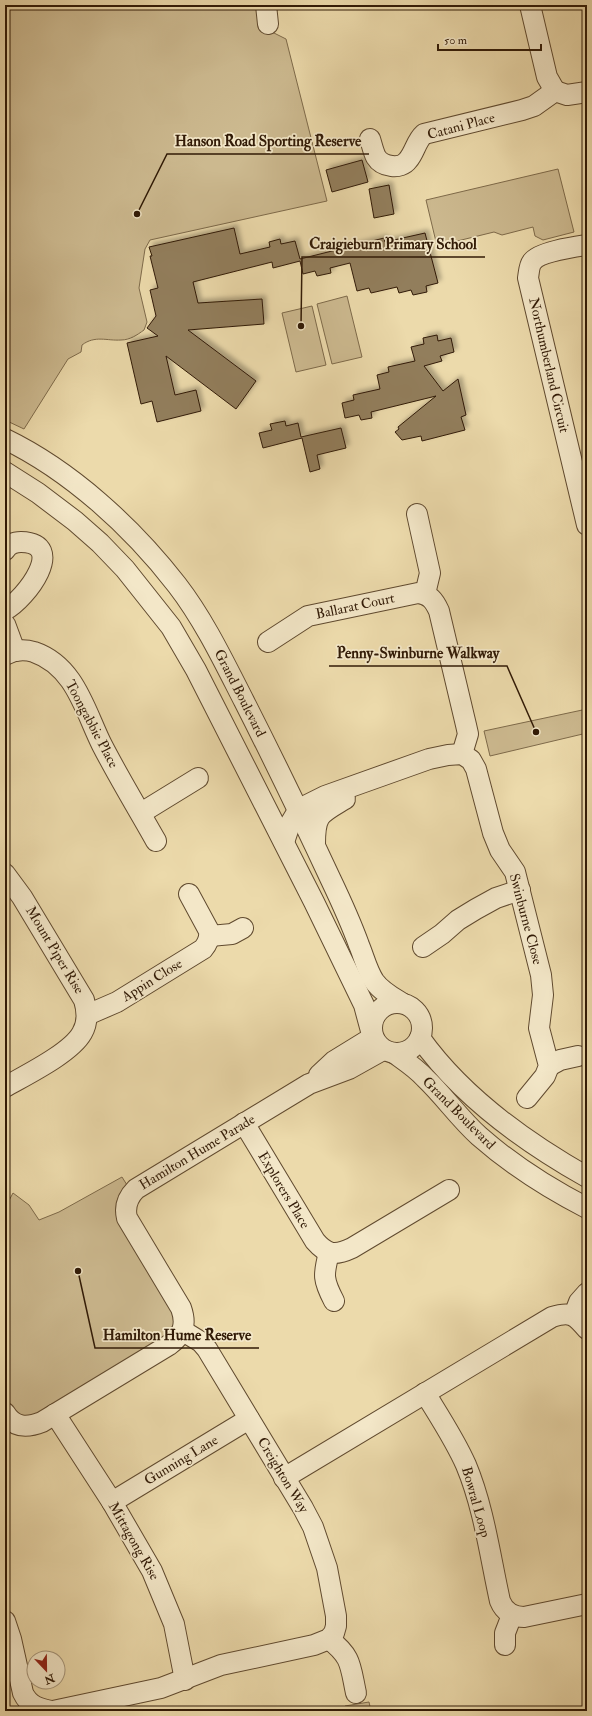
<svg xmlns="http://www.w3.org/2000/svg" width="592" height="1716" viewBox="0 0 592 1716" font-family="'IM FELL Double Pica',serif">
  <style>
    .green { fill: #ccb98f; stroke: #7e6a4a }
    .building { fill: #927e5c; stroke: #311a06; filter: url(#shadow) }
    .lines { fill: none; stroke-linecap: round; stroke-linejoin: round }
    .minor-casing { stroke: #604a2f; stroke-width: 22 }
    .minor { stroke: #f3e7c8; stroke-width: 20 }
    .labels { text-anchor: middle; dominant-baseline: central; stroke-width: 3.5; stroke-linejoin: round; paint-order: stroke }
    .street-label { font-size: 14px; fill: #311a06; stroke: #f3e7c8 }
    .leader { fill: none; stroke: #311a06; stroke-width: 1.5 }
    .callout-dot { fill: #311a06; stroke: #f3e7c8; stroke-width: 1.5 }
    .callout-label { font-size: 15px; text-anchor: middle; font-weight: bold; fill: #311a06; stroke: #f3e7c8; stroke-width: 3.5; stroke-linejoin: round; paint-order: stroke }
  </style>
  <defs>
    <filter id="shadow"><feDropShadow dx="3.5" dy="-3.5" stdDeviation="2" flood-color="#0004"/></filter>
  </defs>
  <rect width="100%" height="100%" fill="#ecdaab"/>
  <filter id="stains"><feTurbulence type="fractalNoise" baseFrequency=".005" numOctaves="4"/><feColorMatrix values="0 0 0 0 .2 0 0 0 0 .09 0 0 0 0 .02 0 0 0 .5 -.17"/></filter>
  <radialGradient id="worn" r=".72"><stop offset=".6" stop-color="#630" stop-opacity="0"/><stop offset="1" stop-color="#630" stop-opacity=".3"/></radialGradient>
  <!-- green -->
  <g class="green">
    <path d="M 5,5 L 257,5 L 262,27 L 286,39 L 327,201 L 150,240 L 145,249 L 139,288 L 147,322 L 144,330 C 137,335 130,340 121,340 C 107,341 95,335 82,345 L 81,352 L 68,359 L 24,429 L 5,420 Z"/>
    <polygon points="558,169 574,232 543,240 535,236 533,227 502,235 494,232 437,246 426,200"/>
    <polygon points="347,296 362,357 332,364 317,304"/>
    <polygon points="312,306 326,365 296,372 282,313"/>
    <polygon points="587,709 587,733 490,756 484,731"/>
    <path d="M 122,1177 L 127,1185 C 119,1193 116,1200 116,1212 L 176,1314 L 173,1333 L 29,1419 L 11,1410 L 5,1400 L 5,1208 L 13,1193 L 29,1205 L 39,1220 L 59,1212 Z"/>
    <polygon points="369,1702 371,1711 346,1711 345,1706"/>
  </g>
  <!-- building -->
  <g class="building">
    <polygon points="362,160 368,182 332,192 326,170"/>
    <polygon points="389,185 394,214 374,218 369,189"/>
    <polygon points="234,228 240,254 270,247 269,242 280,239 281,244 295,241 300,259 384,238 385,242 425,233 438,283 426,286 427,292 413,295 411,290 399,293 397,287 371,293 369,288 357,291 350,263 330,268 331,273 317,276 315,271 303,274 300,261 273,268 272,262 193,282 198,303 262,299 264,324 188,330 256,381 236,409 166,356 175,395 196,390 201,411 157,422 152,401 141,404 127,343 158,336 147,328 156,316 150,290 158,288 150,256 152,256 149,247"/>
    <polygon points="437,335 438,341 451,338 454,352 440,356 442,361 424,366 443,391 458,379 466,415 461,417 465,430 422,441 421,436 402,440 395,432 399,429 398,427 436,396 371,412 372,418 361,420 359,415 345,418 342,403 354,400 353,395 380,389 377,375 389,372 388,367 415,361 411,347 424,344 423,338"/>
    <polygon points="285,421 286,426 298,423 301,437 341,428 346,448 317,455 320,469 310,472 302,438 263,448 259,433 272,430 270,424"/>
  </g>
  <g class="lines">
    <!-- minor casing -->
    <g class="minor-casing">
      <g id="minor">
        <polyline points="266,5 268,24"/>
        <polyline points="530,5 547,77 555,91"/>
        <polyline points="555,91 567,95 587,92"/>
        <path d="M 370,139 C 372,145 373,151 376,157 C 382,167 401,170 408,160 C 415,152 416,141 424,134 L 522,110 L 534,106 L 555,91"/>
        <path d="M 587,245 C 574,247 539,252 532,262 C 529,266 529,272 528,278 L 587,525"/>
        <path d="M 5,439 C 71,471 132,527 177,585 C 204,620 224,662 244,701 C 274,760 303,820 331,880 C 341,901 351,923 359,945 C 364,957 367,970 374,981 C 381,991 392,997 402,1003"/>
        <polyline points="5,472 38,493 75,521 100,543 125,569 171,627 196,670 314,902 364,1005 371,1031"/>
        <polyline points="417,514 430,573 425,594"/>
        <path d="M 5,550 C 8,545 14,542 21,542 C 68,543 26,599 5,610"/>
        <polyline points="5,624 15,651"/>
        <path d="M 268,642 L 308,616 L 418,593 C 430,595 434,600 439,611 L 466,725 L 468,734 L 462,754"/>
        <path d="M 5,655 C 14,650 24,649 34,652 C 75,666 85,711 102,745 C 119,778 138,809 156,841"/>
        <polyline points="141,813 198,778"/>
        <polyline points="284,842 290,824 299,809 325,796 429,759 448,755 462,754 471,760 476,769 493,833 500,850 515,872 517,880 541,975 543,995 539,1028 549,1066 545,1076 527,1098"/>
        <path d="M 315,844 C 315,814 320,814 345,799"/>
        <path d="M 5,874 L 22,897 L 84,1000 C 87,1010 88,1023 82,1033 C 71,1053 26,1075 5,1087"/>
        <polyline points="210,936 232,934 243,928"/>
        <polyline points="423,947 442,934 458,920 476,909 496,898 520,890"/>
        <circle cx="397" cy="1028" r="25"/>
        <path d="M 87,1015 L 117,1002 L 203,949 C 208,943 210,938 209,931 L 189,894"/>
        <path d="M 420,1038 C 462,1097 525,1142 587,1177"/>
        <path d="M 394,1053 C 405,1061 416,1068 425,1078 C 444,1096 459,1118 479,1136 C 512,1165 548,1188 587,1208"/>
        <polyline points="549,1066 560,1060 578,1056"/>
        <polyline points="319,1075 334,1061 373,1037"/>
        <path d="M 244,1123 L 315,1241 C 327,1255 335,1256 352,1248 L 449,1190"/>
        <path d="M 329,1253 C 323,1275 323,1280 334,1301"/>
        <polyline points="574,1315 579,1302 587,1293"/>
        <path d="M 425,1393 C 439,1416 455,1440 466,1465 C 484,1508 490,1556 500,1601 C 504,1611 513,1617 524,1617 L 587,1604"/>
        <path d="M 5,1413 C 14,1428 27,1428 42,1422 L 169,1345 C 183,1335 187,1325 181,1308 L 127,1218 C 124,1206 128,1197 136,1189 L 309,1084 L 349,1069 L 383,1050"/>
        <polyline points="55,1414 112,1502 152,1571 174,1624 185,1680"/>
        <path d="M 284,1478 L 552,1317 C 571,1311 575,1315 587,1329"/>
        <polyline points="112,1502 249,1419"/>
        <path d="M 5,1621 L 11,1639 L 23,1693 C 29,1706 40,1709 52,1711"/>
        <path d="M 329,1639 C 352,1657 350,1665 356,1693"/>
        <polyline points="505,1645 505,1633 512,1615"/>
        <polyline points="53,1711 161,1688 221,1665 314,1645 329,1639 334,1633 336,1626 336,1616 327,1568 313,1527 303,1508 207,1349 201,1342 183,1331"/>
      </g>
    </g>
    <!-- minor -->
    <use href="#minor" class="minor"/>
  </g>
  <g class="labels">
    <!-- street labels -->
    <g class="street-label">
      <text transform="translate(461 126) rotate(-15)">Catani Place</text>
      <text transform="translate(549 365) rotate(77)">Northumberland Circuit</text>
      <text transform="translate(355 606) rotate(-12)">Ballarat Court</text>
      <text transform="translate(240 693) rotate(63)">Grand Boulevard</text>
      <text transform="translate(92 724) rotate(62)">Toongabbie Place</text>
      <text transform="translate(526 919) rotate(75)">Swinburne Close</text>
      <text transform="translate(55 950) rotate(59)">Mount Piper Rise</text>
      <text transform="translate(152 980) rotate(-32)">Appin Close</text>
      <text transform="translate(459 1113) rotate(45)">Grand Boulevard</text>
      <text transform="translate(197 1152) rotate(-31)">Hamilton Hume Parade</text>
      <text transform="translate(284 1190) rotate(59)">Explorers Place</text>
      <text transform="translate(181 1460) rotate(-31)">Gunning Lane</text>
      <text transform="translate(283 1475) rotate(59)">Creighton Way</text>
      <text transform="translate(476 1502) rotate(74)">Bowral Loop</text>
      <text transform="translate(134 1541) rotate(60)">Mittagong Rise</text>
    </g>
  </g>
  <!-- callouts -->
  <path class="leader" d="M137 214L167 154H369M301 326L302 257H485M536 732L507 666H329M78 1271L95 1348H259"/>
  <g class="callout-dot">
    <circle cx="137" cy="214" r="4"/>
    <circle cx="301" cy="326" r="4"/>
    <circle cx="536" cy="732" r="4"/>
    <circle cx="78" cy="1271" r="4"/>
  </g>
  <g class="callout-label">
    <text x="268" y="146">Hanson Road Sporting Reserve</text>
    <text x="393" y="249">Craigieburn Primary School</text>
    <text x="418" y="658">Penny-Swinburne Walkway</text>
    <text x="177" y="1340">Hamilton Hume Reserve</text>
  </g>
  <!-- margin -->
  <rect width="592" height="1716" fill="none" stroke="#ecdaab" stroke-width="20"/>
  <rect x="6" y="6" width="580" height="1704" fill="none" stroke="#311a06" stroke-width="2"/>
  <rect x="10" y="10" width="572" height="1696" fill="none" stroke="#311a06"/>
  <!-- north arrow -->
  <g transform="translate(46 1670) rotate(158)"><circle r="19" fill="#f3e7c8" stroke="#a5957a"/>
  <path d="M0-3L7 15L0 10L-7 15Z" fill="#8f2418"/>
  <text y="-6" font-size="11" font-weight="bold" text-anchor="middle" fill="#311a06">N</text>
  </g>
  <!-- scale -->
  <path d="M438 44v6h103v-6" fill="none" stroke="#311a06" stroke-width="2"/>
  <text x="444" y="44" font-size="12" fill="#311a06" stroke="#f3e7c8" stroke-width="3" paint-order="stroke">50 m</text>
  <rect width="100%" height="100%" filter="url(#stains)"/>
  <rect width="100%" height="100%" fill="url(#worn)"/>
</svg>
